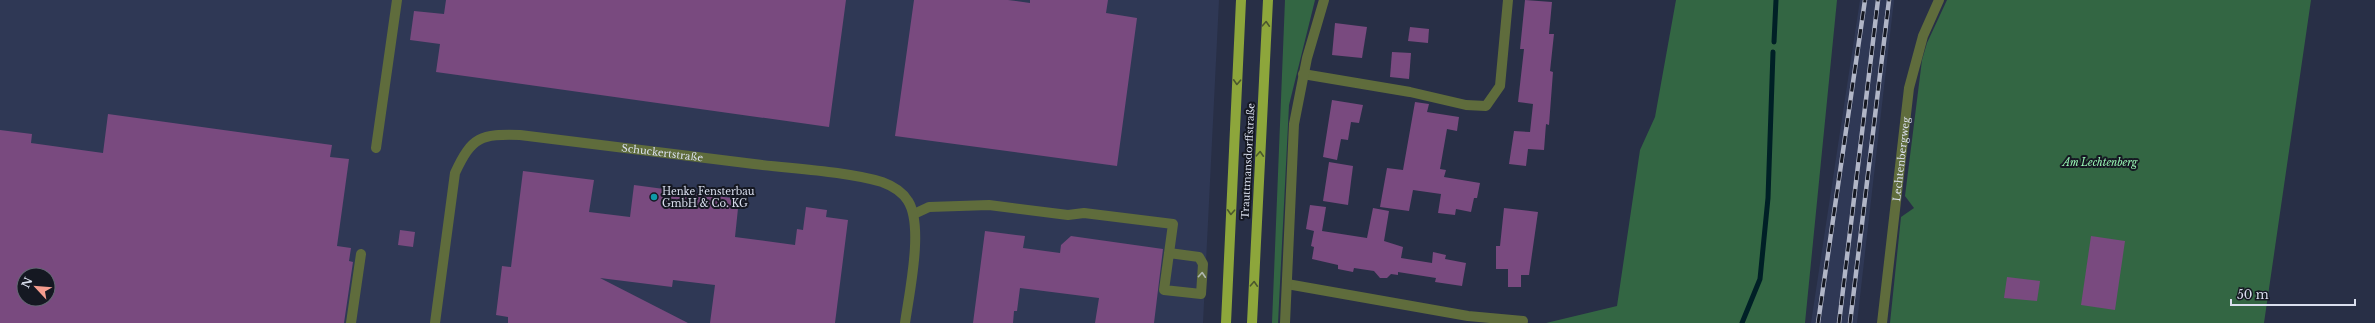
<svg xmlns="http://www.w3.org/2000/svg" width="2375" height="323" viewBox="0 0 2375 323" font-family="'Libre Baskerville',serif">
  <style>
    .built { fill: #2f3855; fill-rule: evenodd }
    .green { fill: #336643 }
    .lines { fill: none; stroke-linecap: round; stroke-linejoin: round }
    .stream { stroke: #002026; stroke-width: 5 }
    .building { fill: #794a7f; fill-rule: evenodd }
    .minor { stroke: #5f6c3c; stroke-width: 10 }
    .major { stroke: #8da63b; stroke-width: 10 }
    .rail-casing { stroke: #b1b6c7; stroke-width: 4.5 }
    .rail { stroke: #151822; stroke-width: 3; stroke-dasharray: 9; stroke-linecap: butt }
    .oneway { stroke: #4b582d }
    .oneway2 { stroke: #afb7b0 }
    .culture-dot { fill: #0f9aa8; stroke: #151822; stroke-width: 1.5 }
    .labels { text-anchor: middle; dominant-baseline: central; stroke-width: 4; stroke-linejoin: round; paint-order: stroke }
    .street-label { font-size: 10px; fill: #dadfee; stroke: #151822 }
    .park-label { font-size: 10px; font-style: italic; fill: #9af9b6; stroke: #151822 }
    .poi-label { font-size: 10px; fill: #dadfee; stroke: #151822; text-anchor: start }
  </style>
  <rect width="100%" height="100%" fill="#282f46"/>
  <!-- built -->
  <g class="built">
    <path d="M 0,0 L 1219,0 L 1203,323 L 0,323 ZM 24,275 L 48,275 L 48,299 L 24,299 Z"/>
    <polygon points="1860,0 1894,0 1857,323 1811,323"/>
  </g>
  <!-- green -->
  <g class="green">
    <polygon points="1285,0 1315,0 1289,105 1278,323 1272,323"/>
    <polygon points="1676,0 1837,0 1805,323 1546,323 1617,306 1640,150 1655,117"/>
    <polygon points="1947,0 2311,0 2264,323 1890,323 1901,217 1914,208 1905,196 1922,60 1927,43"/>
  </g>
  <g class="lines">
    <!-- stream -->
    <g class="stream">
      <polyline points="1774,42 1776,0"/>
      <polyline points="1742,323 1760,279 1768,198 1773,52"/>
    </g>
  </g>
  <!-- building -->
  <g class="building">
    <polygon points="446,0 846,0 829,127 436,72 440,44 410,40 414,11 444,14"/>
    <polygon points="914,0 1008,0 1030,3 1030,0 1108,0 1106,13 1137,18 1117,166 895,136"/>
    <polygon points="1525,0 1552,2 1549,34 1554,34 1550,71 1553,72 1549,125 1546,124 1544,150 1528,149 1526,166 1509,164 1514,131 1530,132 1533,104 1518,102 1524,49 1520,49"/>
    <polygon points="1335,23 1367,27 1362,58 1332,55"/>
    <polygon points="1410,27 1429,29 1428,43 1408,41"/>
    <polygon points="1392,52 1411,53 1409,79 1390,77"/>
    <polygon points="1332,100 1363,105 1359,123 1351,122 1348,140 1341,139 1337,160 1323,157"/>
    <polygon points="1415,102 1429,104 1427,112 1459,117 1457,131 1447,129 1440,169 1446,170 1444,177 1480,183 1477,198 1474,198 1471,212 1456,209 1455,215 1438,213 1441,194 1413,190 1409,211 1380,207 1387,168 1403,170"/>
    <path d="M 108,114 L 332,145 L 330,157 L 349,159 L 337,246 L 351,248 L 349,261 L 353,262 L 344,323 L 0,323 L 0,130 L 32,134 L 31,143 L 103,153 ZM 24,275 L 48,275 L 48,299 L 24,299 Z"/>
    <polygon points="1329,162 1353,166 1348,205 1323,201"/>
    <polygon points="523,171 594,180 589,212 630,217 634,185 739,199 735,237 795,245 797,229 803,230 806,207 827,210 826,217 848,220 835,323 710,323 715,285 673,280 672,287 600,278 688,323 508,323 508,317 496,315 502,266 511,267"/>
    <polygon points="1310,205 1326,207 1322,231 1367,238 1373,208 1389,211 1384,241 1403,247 1401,258 1432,263 1433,252 1446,255 1445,259 1466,263 1462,286 1435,282 1436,278 1398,272 1398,275 1391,274 1387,278 1380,278 1374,271 1354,268 1353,272 1338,269 1338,265 1312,259 1314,247 1311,246 1314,231 1306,229"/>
    <polygon points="1504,208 1538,212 1529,275 1521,275 1521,287 1508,287 1508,269 1496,269 1496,246 1500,246"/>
    <polygon points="400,230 415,232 413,247 398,245"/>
    <polygon points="985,231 1025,236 1023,248 1060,253 1061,245 1071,236 1163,249 1154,323 1095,323 1099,298 1020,288 1017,311 1014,311 1013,323 973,323"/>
    <polygon points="2091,236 2125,241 2115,310 2081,305"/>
    <polygon points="2007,277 2040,281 2037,301 2004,298"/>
  </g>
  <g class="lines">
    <!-- minor -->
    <g class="minor">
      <polyline points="1303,74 1410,92 1466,105 1486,106 1500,86 1508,0"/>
      <polyline points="376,148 397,0"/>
      <polyline points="914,214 929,207 989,205 1068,215 1084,213 1173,224 1164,290 1201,294 1203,264 1199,257 1169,253"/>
      <polyline points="1287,284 1468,316 1523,321"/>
      <polyline points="351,323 361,254"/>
      <path id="s1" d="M 435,323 L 455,173 C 472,136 481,134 520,135 C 598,144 676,154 754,164 C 794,169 844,171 882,182 C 893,186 902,191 908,201 C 924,226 909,294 905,323"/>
      <polyline points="1285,323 1294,124 1307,58 1324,0"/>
      <path id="s2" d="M 1882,323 L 1909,88 L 1923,36 L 1939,0"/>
    </g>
    <!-- major -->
    <g class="major">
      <polyline points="1226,323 1241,0"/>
      <polyline points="1252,323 1268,0"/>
    </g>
    <!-- rail casing -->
    <g class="rail-casing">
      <g id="rail">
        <polyline points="1818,323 1865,0"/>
        <polyline points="1839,323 1878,0"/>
        <polyline points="1850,323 1889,0"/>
      </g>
    </g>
    <!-- rail -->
    <use href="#rail" class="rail"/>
  </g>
  <!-- one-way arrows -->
  <defs><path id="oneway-chevron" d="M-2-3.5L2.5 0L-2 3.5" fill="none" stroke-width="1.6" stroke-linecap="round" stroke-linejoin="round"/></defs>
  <g class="oneway">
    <use href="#oneway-chevron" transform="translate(1266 24) rotate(-87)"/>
    <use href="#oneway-chevron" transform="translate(1237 82) rotate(93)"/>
    <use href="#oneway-chevron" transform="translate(1260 154) rotate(-87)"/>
    <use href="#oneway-chevron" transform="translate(1231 212) rotate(93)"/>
    <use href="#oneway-chevron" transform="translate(1254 284) rotate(-87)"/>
  </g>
  <use class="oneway2" href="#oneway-chevron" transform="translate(1202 275) rotate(-86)"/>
  <!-- markers -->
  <circle class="culture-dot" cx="654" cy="197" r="4"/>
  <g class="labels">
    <!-- street labels -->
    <g class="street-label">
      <text stroke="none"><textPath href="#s1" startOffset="378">Schuckertstraße</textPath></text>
      <text stroke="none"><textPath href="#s2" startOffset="165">Lechtenbergweg</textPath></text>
      <text transform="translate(1248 161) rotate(-87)">Trauttmansdorffstraße</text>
    </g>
    <!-- park labels -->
    <g class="park-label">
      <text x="2100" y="162">Am Lechtenberg</text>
    </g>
    <!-- poi labels -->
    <g class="poi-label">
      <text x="662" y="191">Henke Fensterbau<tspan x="662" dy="12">GmbH &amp; Co. KG</tspan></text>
    </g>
  </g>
  <!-- north arrow -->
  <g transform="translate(36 287) rotate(296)"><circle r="19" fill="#151822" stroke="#646874"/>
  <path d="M0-3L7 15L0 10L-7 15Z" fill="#f59d8f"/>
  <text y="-6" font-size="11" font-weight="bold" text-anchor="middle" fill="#dadfee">N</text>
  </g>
  <!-- scale -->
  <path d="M2231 299v6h124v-6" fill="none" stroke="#dadfee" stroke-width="2"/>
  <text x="2237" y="299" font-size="12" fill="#dadfee" stroke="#151822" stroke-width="3" paint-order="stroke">50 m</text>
</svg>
